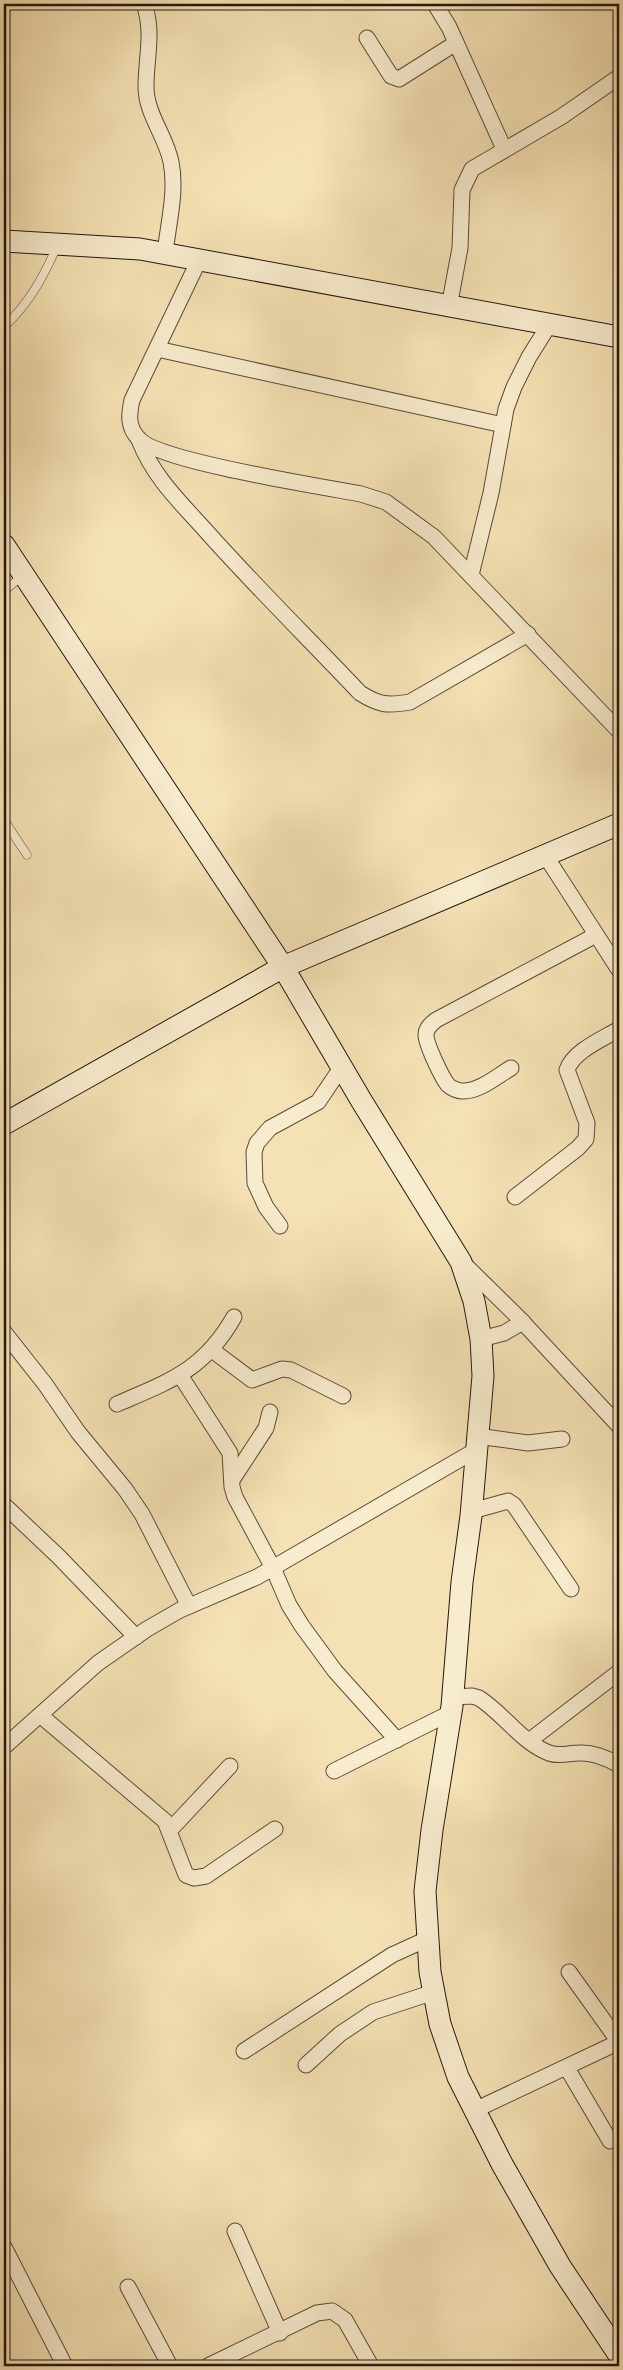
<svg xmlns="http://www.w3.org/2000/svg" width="623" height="2370" viewBox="0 0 623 2370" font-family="'IM FELL Double Pica',serif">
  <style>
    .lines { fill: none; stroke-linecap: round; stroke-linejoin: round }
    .lane-casing { stroke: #594a39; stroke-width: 9 }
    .street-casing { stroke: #594a39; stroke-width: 17 }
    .secondary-casing { stroke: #251710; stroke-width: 23 }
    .lane { stroke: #f8ecce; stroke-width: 8 }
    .street { stroke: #f8ecce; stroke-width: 15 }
    .secondary { stroke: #f8ecce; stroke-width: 21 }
  </style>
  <rect width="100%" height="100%" fill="#f5e2b4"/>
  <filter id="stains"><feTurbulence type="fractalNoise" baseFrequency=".004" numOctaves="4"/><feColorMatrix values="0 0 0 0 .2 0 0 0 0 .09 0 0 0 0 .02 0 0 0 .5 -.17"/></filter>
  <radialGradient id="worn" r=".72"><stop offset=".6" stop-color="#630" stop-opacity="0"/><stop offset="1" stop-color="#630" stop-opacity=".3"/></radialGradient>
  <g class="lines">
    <!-- lane casing -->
    <g class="lane-casing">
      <g id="lane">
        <path d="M 4,327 C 29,303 43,278 57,246"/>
        <polyline points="4,591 22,576"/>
        <polyline points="4,820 27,855"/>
      </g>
    </g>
    <!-- street casing -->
    <g class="street-casing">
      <g id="street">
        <path d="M 144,4 C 154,32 146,57 146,87 C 146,114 166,136 171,162 C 177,191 168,225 165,253"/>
        <polyline points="435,4 449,27 504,149"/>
        <polyline points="367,38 391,76 399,79 456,43"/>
        <path d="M 199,260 L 132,400 C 129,414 127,427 139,439 C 158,461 323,487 361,494 L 386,502 L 434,537 L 619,731"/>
        <polyline points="449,307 460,248 462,190 472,169 561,117 619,77"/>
        <polyline points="157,349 503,425"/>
        <path d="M 139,440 C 154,478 180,502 207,532 C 256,587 309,639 360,693 C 379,705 387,706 410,702 L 528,634"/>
        <polyline points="471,575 491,493 506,409 514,387 529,357 549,325"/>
        <polyline points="545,855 619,970"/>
        <path d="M 511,1068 C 497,1076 479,1092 462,1091 C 458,1091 451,1088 448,1085 C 442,1078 426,1044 426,1035 C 426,1028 431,1024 436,1020 L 596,935"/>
        <path d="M 515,1197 L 578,1148 L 586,1139 L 587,1123 L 567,1070 C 573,1051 603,1039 619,1029"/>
        <polyline points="280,1226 266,1207 255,1183 254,1152 257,1143 270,1128 318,1102 341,1068"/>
        <polyline points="463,1263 518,1317 619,1426"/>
        <polyline points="4,1332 45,1384 78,1432 125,1489 142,1514 189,1606"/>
        <polyline points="481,1339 504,1333 523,1322"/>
        <polyline points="212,1350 252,1380 282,1369 291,1370 343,1396"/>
        <polyline points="180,1375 230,1453 232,1487 235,1497 273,1568 289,1605 302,1626 335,1671 397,1740"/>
        <path d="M 117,1404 C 170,1381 204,1370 234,1317"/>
        <polyline points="477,1436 528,1443 562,1439"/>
        <polyline points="232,1480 266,1428 270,1412"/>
        <polyline points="4,1505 59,1557 136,1637"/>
        <polyline points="472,1511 508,1501 514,1505 571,1589"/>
        <path d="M 452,1697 L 472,1696 L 479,1698 C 504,1714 521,1742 549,1753 C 559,1757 569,1753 579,1753 C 594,1752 607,1758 619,1765"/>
        <polyline points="40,1715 165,1821 186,1875 194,1878 206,1876 275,1829"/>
        <polyline points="529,1741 619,1672"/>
        <polyline points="4,1747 98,1663 147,1629 180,1610 257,1577 476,1450"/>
        <polyline points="334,1771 450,1713"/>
        <polyline points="170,1830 230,1766"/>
        <polyline points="569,1972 619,2042"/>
        <polyline points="244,2051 392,1955 427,1939"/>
        <polyline points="306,2065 340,2034 373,2012 434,1992"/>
        <polyline points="567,2068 610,2141"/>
        <polyline points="475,2110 619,2042"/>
        <polyline points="235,2231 280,2333"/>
        <polyline points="4,2247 65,2366"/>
        <polyline points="128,2287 170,2366"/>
        <polyline points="208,2366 317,2313 332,2311 345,2320 371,2366"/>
      </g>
    </g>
    <!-- secondary casing -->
    <g class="secondary-casing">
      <g id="secondary">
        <polyline points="4,241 140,249 619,337"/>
        <polyline points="4,545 283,967 361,1100 461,1262 474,1301 481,1339 483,1376 471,1516 462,1582 452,1706 432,1830 425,1891 430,1972 440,2024 458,2077 502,2164 560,2266 619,2355"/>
        <polyline points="4,1124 283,967 619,824"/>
      </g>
    </g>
    <!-- lane -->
    <use href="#lane" class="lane"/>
    <!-- street -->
    <use href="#street" class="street"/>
    <!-- secondary -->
    <use href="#secondary" class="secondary"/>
  </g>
  <!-- margin -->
  <rect width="623" height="2370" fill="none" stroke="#f5e2b4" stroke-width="20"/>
  <rect x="5" y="5" width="613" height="2360" fill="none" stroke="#251710" stroke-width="2.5"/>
  <rect x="10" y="10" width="603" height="2350" fill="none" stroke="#251710"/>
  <rect width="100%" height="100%" filter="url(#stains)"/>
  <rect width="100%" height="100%" fill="url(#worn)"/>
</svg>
